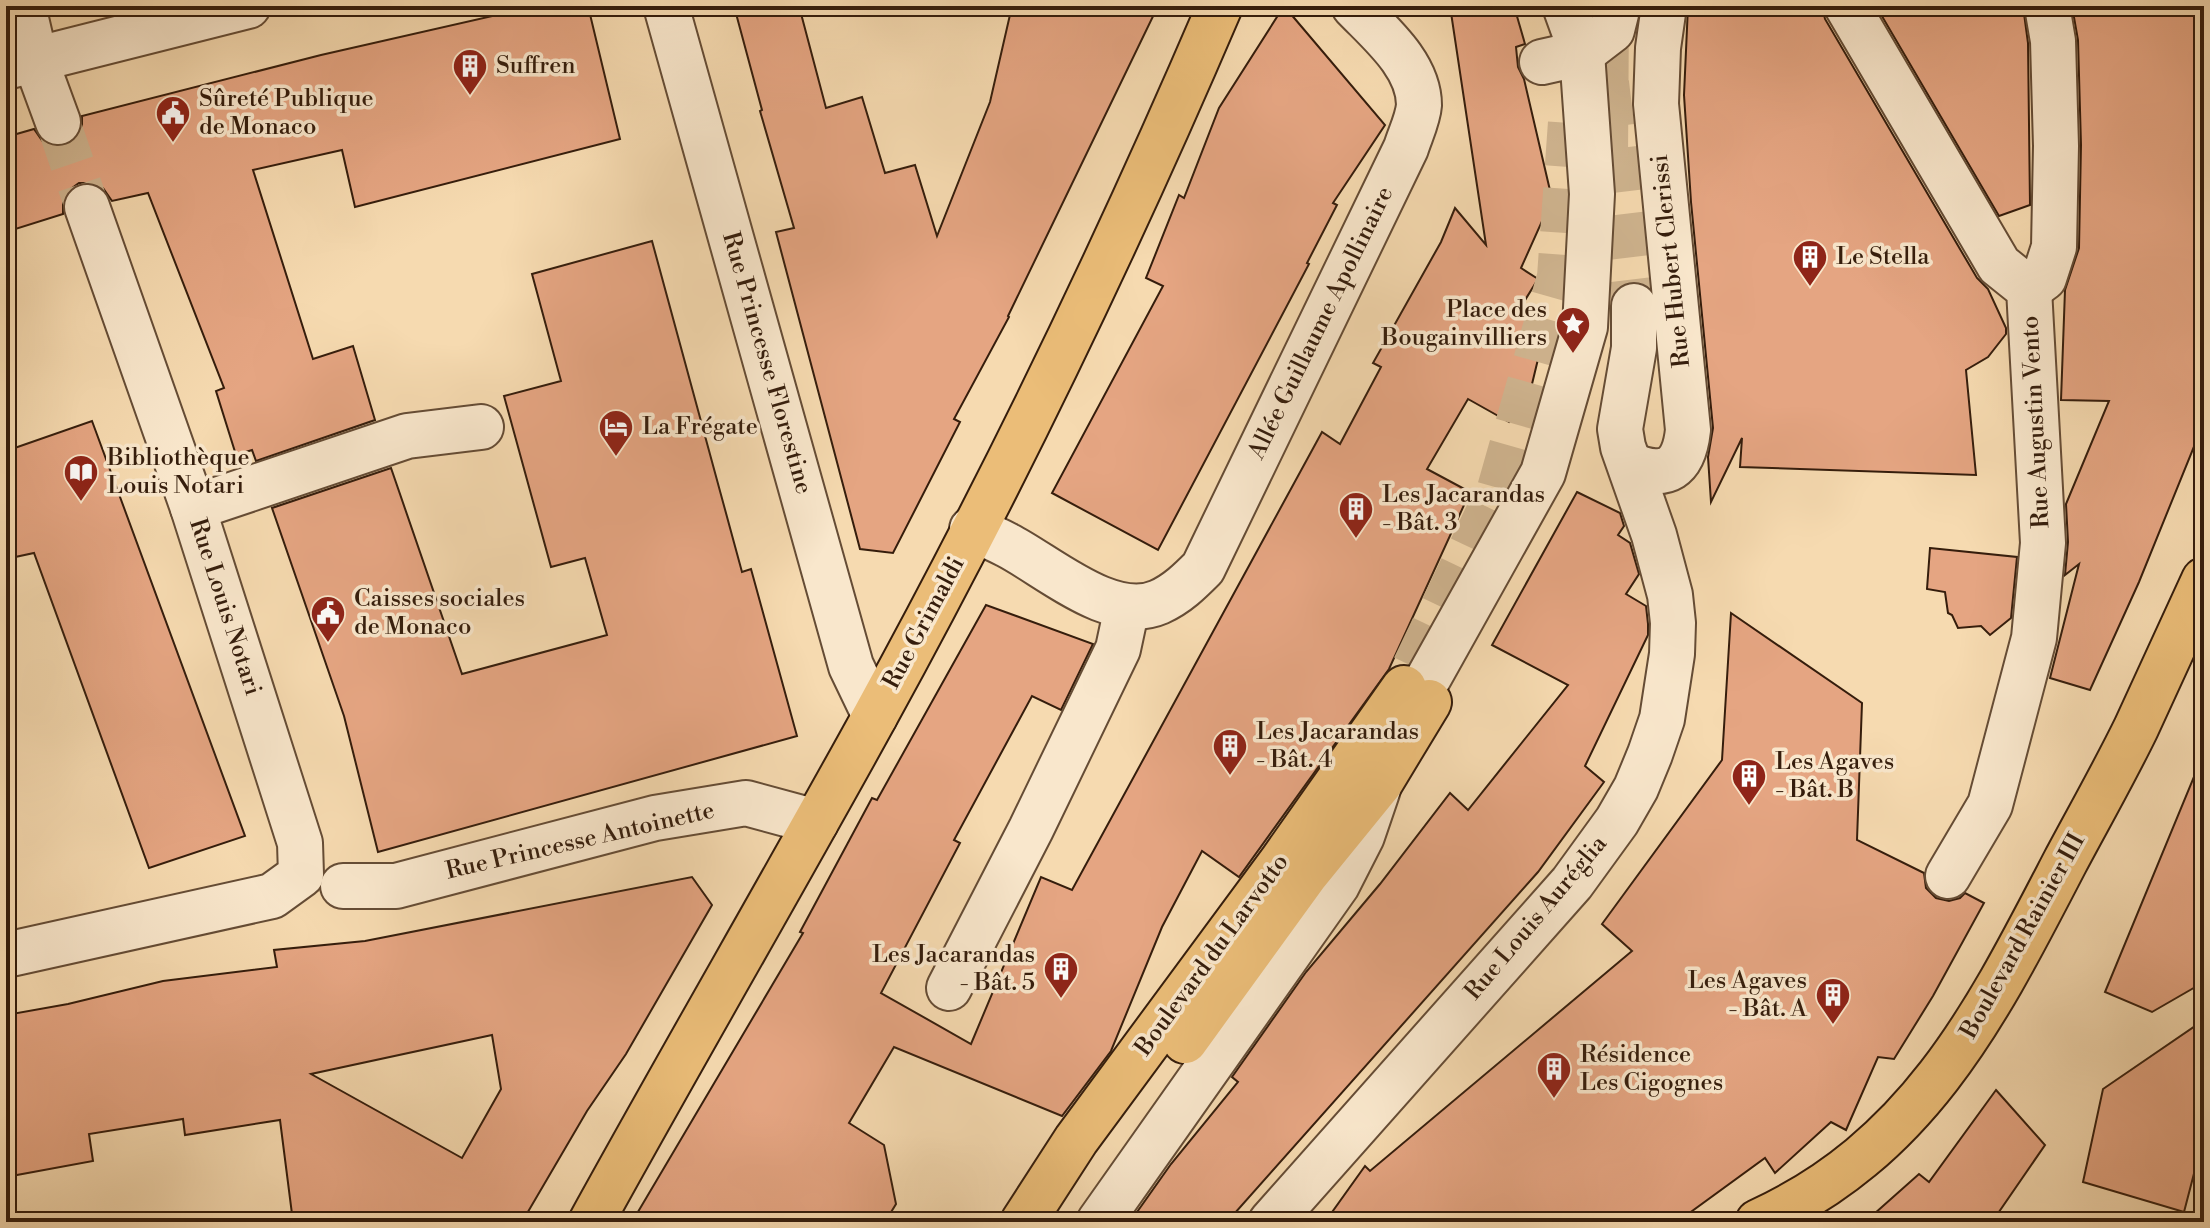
<svg xmlns="http://www.w3.org/2000/svg" width="2210" height="1228" viewBox="0 0 2210 1228" font-family="'Libre Bodoni',serif">
  <style>
    .building { fill: #e5a582; stroke: #351d0c; stroke-width: 2; fill-rule: evenodd }
    .lines { fill: none; stroke-linecap: round; stroke-linejoin: round }
    .minor-tunnel { stroke: #cfb48f; stroke-width: 44; stroke-dasharray: 44 22; stroke-linecap: butt }
    .major-tunnel { stroke: #cfb48f; stroke-width: 44; stroke-dasharray: 44 22; stroke-linecap: butt }
    .minor-casing { stroke: #654c35; stroke-width: 48 }
    .major-casing { stroke: #351d0c; stroke-width: 48 }
    .minor { stroke: #f9e7cc; stroke-width: 44 }
    .major { stroke: #ebbd78; stroke-width: 44 }
    .labels { text-anchor: middle; dominant-baseline: central; stroke-width: 7; stroke-linejoin: round; paint-order: stroke }
    .poi-label { font-size: 24px; fill: #351d0c; stroke: #f9e7cc; text-anchor: start }
    .street-label { font-size: 24px; fill: #351d0c; stroke: #f9e7cc }
  </style>
  <rect width="100%" height="100%" fill="#f6dab0"/>
  <filter id="stains"><feTurbulence type="fractalNoise" baseFrequency=".0025" numOctaves="4"/><feColorMatrix values="0 0 0 0 .2 0 0 0 0 .09 0 0 0 0 .02 0 0 0 .5 -.17"/></filter>
  <radialGradient id="worn" r=".72"><stop offset=".6" stop-color="#630" stop-opacity="0"/><stop offset="1" stop-color="#630" stop-opacity=".3"/></radialGradient>
  <!-- building -->
  <g class="building">
    <polygon points="536,6 588,6 620,139 355,207 342,150 253,170 313,359 353,346 375,420 256,461 252,450 236,455 216,391 224,388 148,193 112,201 103,188 92,183 79,183 68,191 63,202 63,214 6,232 6,137 34,129 43,142 53,146 66,146 78,137 82,127 82,116 321,55"/>
    <polygon points="734,6 799,6 826,108 862,97 885,173 915,165 937,236 990,102 1012,6 1158,6 1008,316 1009,317 954,419 960,422 893,553 860,549 776,232 794,228 760,111 762,110"/>
    <polygon points="1284,6 1385,125 1333,203 1337,205 1307,263 1309,264 1158,550 1052,493 1163,286 1146,278 1179,195 1184,198 1219,108"/>
    <polygon points="1450,6 1514,6 1525,44 1516,47 1518,67 1524,79 1552,199 1521,268 1538,279 1522,305 1546,326 1532,384 1509,422 1468,399 1427,469 1470,492 1389,669 1239,877 1202,851 1162,927 1111,1051 1062,1116 894,1047 849,1123 884,1145 896,1204 885,1222 632,1222 803,933 800,932 872,798 877,800 986,605 1093,644 1061,710 1032,696 954,840 960,843 881,993 971,1044 1041,877 1072,890 1322,432 1340,444 1381,367 1373,363 1441,242 1455,208 1486,245"/>
    <polygon points="1688,6 1822,6 1825,19 1977,278 1988,289 2006,328 2006,334 1988,357 1966,370 1976,475 1740,467 1742,438 1711,502 1708,457 1713,428 1691,202 1684,95"/>
    <polygon points="1876,6 2023,6 2028,43 2030,205 1999,216"/>
    <polygon points="2072,6 2197,6 2204,67 2204,422 2139,582 2090,690 2050,678 2079,564 2065,575 2068,542 2066,504 2109,401 2061,400 2065,290 2079,248 2081,145 2078,40"/>
    <polygon points="652,241 742,572 751,569 797,736 378,852 344,716 272,508 391,468 462,674 607,635 585,558 551,567 504,396 561,381 532,274"/>
    <polygon points="92,421 245,836 149,868 34,553 6,559 6,451"/>
    <polygon points="1577,492 1620,513 1624,526 1618,535 1630,543 1639,574 1626,594 1646,606 1648,624 1648,635 1585,766 1604,782 1538,872 1227,1222 1130,1222 1171,1164 1238,1082 1232,1077 1306,972 1380,884 1450,793 1468,810 1568,685 1492,645"/>
    <polygon points="1930,548 2017,557 2011,618 1990,635 1981,626 1958,628 1952,615 1948,613 1945,592 1927,589"/>
    <polygon points="1731,613 1862,703 1857,840 1924,873 1926,888 1936,898 1949,901 1960,898 1965,893 1984,903 1933,996 1894,1059 1878,1057 1846,1130 1831,1122 1775,1173 1765,1158 1677,1222 1325,1222 1365,1166 1370,1171 1632,951 1602,924 1722,760"/>
    <polygon points="2203,755 2204,982 2152,1012 2105,992"/>
    <path d="M 692,877 L 712,905 L 626,1054 L 587,1111 L 522,1222 L 293,1222 L 280,1120 L 185,1135 L 183,1119 L 89,1134 L 93,1161 L 6,1177 L 6,1015 L 68,1004 L 163,981 L 277,967 L 274,950 L 365,941 ZM 492,1035 L 501,1089 L 462,1158 L 311,1074 Z"/>
    <polygon points="2204,1020 2204,1135 2184,1212 2083,1182 2103,1089"/>
    <polygon points="1996,1090 2045,1145 1992,1222 1865,1222 1919,1174 1929,1182"/>
  </g>
  <g class="lines">
    <!-- minor-tunnel -->
    <g class="minor-tunnel">
      <polyline points="1607,83 1634,306"/>
      <polyline points="58,122 87,207"/>
    </g>
    <!-- major-tunnel -->
    <g class="major-tunnel">
      <polyline points="1606,157 1607,6"/>
      <polyline points="1414,667 1499,489 1559,277 1571,108"/>
    </g>
    <!-- minor casing -->
    <g class="minor-casing">
      <g id="minor">
        <polyline points="23,6 36,62 58,122"/>
        <polyline points="666,6 851,666 875,716"/>
        <polyline points="1847,6 1999,265 2029,289 2043,543 2034,638 1990,805 1948,876"/>
        <polyline points="1542,62 1582,53 1612,30 1618,6"/>
        <polyline points="6,67 248,6"/>
        <polyline points="2029,289 2044,278 2054,247 2056,146 2053,41 2047,6"/>
        <path d="M 1631,465 C 1667,480 1684,468 1688,430 L 1656,104 L 1658,48 L 1664,6"/>
        <polyline points="193,508 407,436 481,427"/>
        <path d="M 972,529 C 984,534 996,539 1007,545 C 1048,566 1111,623 1159,602 C 1177,594 1190,581 1203,568 L 1406,148 C 1410,135 1418,119 1419,105 C 1419,65 1380,33 1354,6"/>
        <polyline points="1429,677 1543,473 1585,327 1592,194 1582,53 1565,6"/>
        <polyline points="343,886 396,886 655,818 746,803 816,822"/>
        <polyline points="6,955 272,896 301,875 300,843 193,508 87,207"/>
        <polyline points="949,988 1031,829 1118,649 1127,607"/>
        <polyline points="1099,1222 1337,885 1362,836 1378,789"/>
        <polyline points="1271,1222 1572,883 1617,821 1636,788 1650,754 1662,719 1672,654 1673,623 1670,595 1654,535 1623,447 1620,429 1634,348 1634,306"/>
      </g>
    </g>
    <!-- major casing -->
    <g class="major-casing">
      <g id="major">
        <polyline points="1185,1041 1306,874 1380,783 1429,702"/>
        <path d="M 591,1222 C 684,1053 781,887 874,718 C 1001,487 1116,249 1220,6"/>
        <polyline points="1023,1222 1076,1140 1282,861 1404,688"/>
        <path d="M 1758,1222 C 1921,1147 1987,1012 2065,862 C 2089,817 2114,773 2136,728 C 2159,679 2181,629 2204,580"/>
      </g>
    </g>
    <!-- minor -->
    <use href="#minor" class="minor"/>
    <!-- major -->
    <use href="#major" class="major"/>
  </g>
  <!-- icons -->
  <defs>
    <g id="building-pin" transform="scale(1.8)"><path d="M0 17L-7.5 6A9.5 9.5 0 1 1 7.5 6Z" fill="#8f2418" stroke="#f9e7cc"/><path d="M-4-6H4V6H1V3H-1V6H-4ZM-2.5-4.3h1.7v1.8h-1.7ZM.8-4.3h1.7v1.8H.8ZM-2.5-1h1.7V.8h-1.7ZM.8-1h1.7V.8H.8Z" fill="#fff"/></g>
    <g id="civic-pin" transform="scale(1.8)"><path d="M0 17L-7.5 6A9.5 9.5 0 1 1 7.5 6Z" fill="#8f2418" stroke="#f9e7cc"/><path d="M-.6-6.5H3V-4.5H.6V-3L4-1V1h2V6H-6V1h2V-1L-.6-3ZM-1.2 2.5V6h2.4V2.5Z" fill="#fff"/></g>
    <g id="sight-pin" transform="scale(1.8)"><path d="M0 17L-7.5 6A9.5 9.5 0 1 1 7.5 6Z" fill="#8f2418" stroke="#f9e7cc"/><path d="M0-6L1.8-2.2L6-1.7L2.9 1.2L3.7 5.4L0 3.3L-3.7 5.4L-2.9 1.2L-6-1.7L-1.8-2.2Z" fill="#fff"/></g>
    <g id="hotel-pin" transform="scale(1.8)"><path d="M0 17L-7.5 6A9.5 9.5 0 1 1 7.5 6Z" fill="#8f2418" stroke="#f9e7cc"/><path d="M-6-4.5h1.5V1H6V5H4.5V3h-9V5H-6ZM-4 0a1.8 1.8 0 1 1 3.6 0ZM.5 0V-2.5h3Q6-2.5 6 0Z" fill="#fff"/></g>
    <g id="library-pin" transform="scale(1.8)"><path d="M0 17L-7.5 6A9.5 9.5 0 1 1 7.5 6Z" fill="#8f2418" stroke="#f9e7cc"/><path d="M-6-4Q-3-5.5-.7-3.5V5Q-3 3-6 4ZM6-4Q3-5.5 .7-3.5V5Q3 3 6 4Z" fill="#fff"/></g>
  </defs>
  <g fill-rule="evenodd">
    <use href="#building-pin" x="470" y="66"/>
    <use href="#civic-pin" x="173" y="113"/>
    <use href="#building-pin" x="1810" y="257"/>
    <use href="#sight-pin" x="1573" y="324"/>
    <use href="#hotel-pin" x="616" y="427"/>
    <use href="#library-pin" x="81" y="472"/>
    <use href="#building-pin" x="1356" y="509"/>
    <use href="#civic-pin" x="328" y="613"/>
    <use href="#building-pin" x="1230" y="746"/>
    <use href="#building-pin" x="1749" y="776"/>
    <use href="#building-pin" x="1061" y="969"/>
    <use href="#building-pin" x="1833" y="995"/>
    <use href="#building-pin" x="1554" y="1069"/>
  </g>
  <g class="labels">
    <!-- poi labels -->
    <g class="poi-label">
      <text x="496" y="66">Suffren</text>
      <text x="199" y="99">Sûreté Publique<tspan x="199" dy="28">de Monaco</tspan></text>
      <text x="1836" y="257">Le Stella</text>
      <text x="1547" y="310" text-anchor="end">Place des<tspan x="1547" dy="28">Bougainvilliers</tspan></text>
      <text x="642" y="427">La Frégate</text>
      <text x="107" y="458">Bibliothèque<tspan x="107" dy="28">Louis Notari</tspan></text>
      <text x="1382" y="495">Les Jacarandas<tspan x="1382" dy="28">- Bât. 3</tspan></text>
      <text x="354" y="599">Caisses sociales<tspan x="354" dy="28">de Monaco</tspan></text>
      <text x="1256" y="732">Les Jacarandas<tspan x="1256" dy="28">- Bât. 4</tspan></text>
      <text x="1775" y="762">Les Agaves<tspan x="1775" dy="28">- Bât. B</tspan></text>
      <text x="1035" y="955" text-anchor="end">Les Jacarandas<tspan x="1035" dy="28">- Bât. 5</tspan></text>
      <text x="1807" y="981" text-anchor="end">Les Agaves<tspan x="1807" dy="28">- Bât. A</tspan></text>
      <text x="1580" y="1055">Résidence<tspan x="1580" dy="28">Les Cigognes</tspan></text>
    </g>
    <!-- street labels -->
    <g class="street-label">
      <text transform="translate(1671 261) rotate(-96)">Rue Hubert Clerissi</text>
      <text transform="translate(1321 323) rotate(-64)">Allée Guillaume Apollinaire</text>
      <text transform="translate(767 363) rotate(74)">Rue Princesse Florestine</text>
      <text transform="translate(2036 422) rotate(-93)">Rue Augustin Vento</text>
      <text transform="translate(225 607) rotate(72)">Rue Louis Notari</text>
      <text transform="translate(924 623) rotate(-62)">Rue Grimaldi</text>
      <text transform="translate(580 841) rotate(-13)">Rue Princesse Antoinette</text>
      <text transform="translate(1536 918) rotate(-50)">Rue Louis Auréglia</text>
      <text transform="translate(2023 936) rotate(-61)">Boulevard Rainier III</text>
      <text transform="translate(1212 955) rotate(-54)">Boulevard du Larvotto</text>
    </g>
  </g>
  <!-- margin -->
  <rect width="2210" height="1228" fill="none" stroke="#f6dab0" stroke-width="32"/>
  <rect x="8" y="8" width="2194" height="1212" fill="none" stroke="#351d0c" stroke-width="4"/>
  <rect x="16" y="16" width="2178" height="1196" fill="none" stroke="#351d0c" stroke-width="2"/>
  <rect width="100%" height="100%" filter="url(#stains)"/>
  <rect width="100%" height="100%" fill="url(#worn)"/>
</svg>
